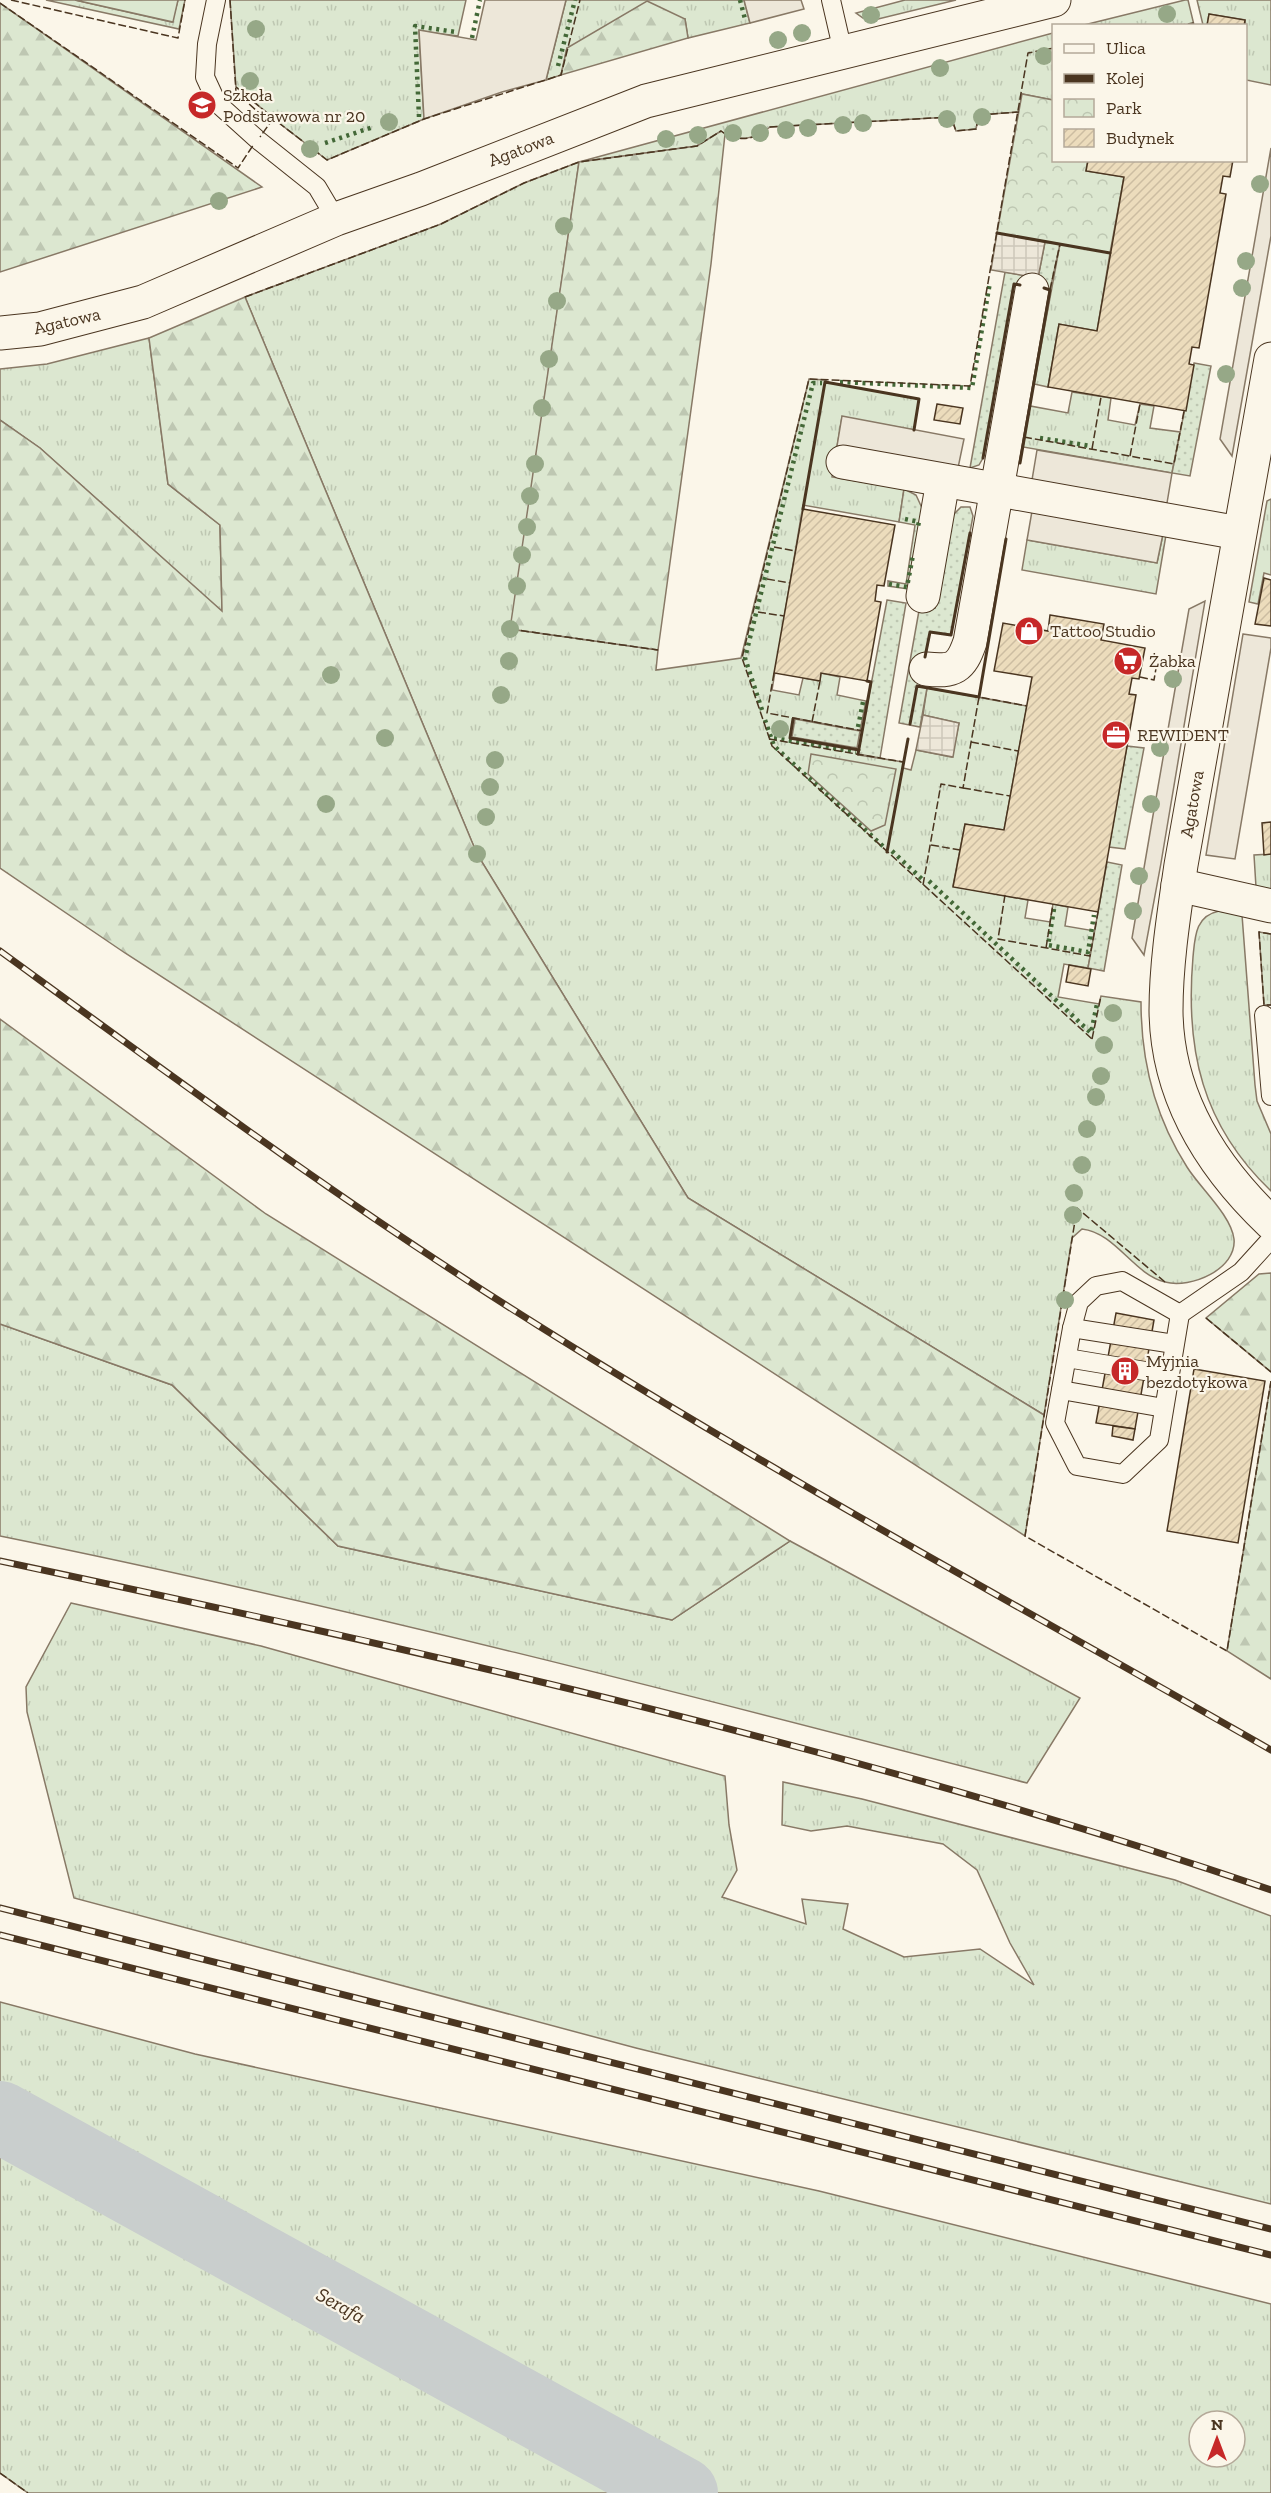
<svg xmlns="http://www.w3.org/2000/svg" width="1271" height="2493" viewBox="0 0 1271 2493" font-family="'Zilla Slab',serif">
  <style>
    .grass { fill: url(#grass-tufts); stroke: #887966; stroke-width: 1.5; fill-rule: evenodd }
    .forest { fill: url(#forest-firs); stroke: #887966; stroke-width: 1.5 }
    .park { fill: url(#park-crowns); stroke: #887966; stroke-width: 1.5 }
    .garden { fill: url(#garden-dots); stroke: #887966; stroke-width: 1.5 }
    .pitch { fill: #dce7d0; stroke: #887966; stroke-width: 1.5 }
    .parking { fill: #ede7d9; stroke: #887966; stroke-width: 1.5 }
    .plaza { fill: url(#plaza-grid); stroke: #887966; stroke-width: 1.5 }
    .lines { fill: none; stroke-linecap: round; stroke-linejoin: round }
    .river { stroke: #c9cecd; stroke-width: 72 }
    .building { fill: url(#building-hatch); stroke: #4a3520; stroke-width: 1.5 }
    .lane-casing { stroke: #4a3520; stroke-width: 20 }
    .street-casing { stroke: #4a3520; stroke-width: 35 }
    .lane { stroke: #fbf6e9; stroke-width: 18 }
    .street { stroke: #fbf6e9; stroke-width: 33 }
    .rail-casing { stroke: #4a3520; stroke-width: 7 }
    .rail { stroke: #fbf6e9; stroke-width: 4.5; stroke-dasharray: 14; stroke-linecap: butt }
    .hedge { stroke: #436837; stroke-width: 4.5; stroke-dasharray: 3 4.5; stroke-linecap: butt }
    .fence { stroke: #4a3520; stroke-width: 1.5; stroke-dasharray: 8 3; stroke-linecap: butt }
    .wall { stroke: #4a3520; stroke-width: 3 }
    .tree { fill: #96a887 }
    .labels { text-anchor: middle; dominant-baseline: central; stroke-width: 4.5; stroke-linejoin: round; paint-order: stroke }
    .poi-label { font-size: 18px; fill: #4a3520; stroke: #fbf6e9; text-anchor: start }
    .street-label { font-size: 18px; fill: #4a3520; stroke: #fbf6e9 }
    .water-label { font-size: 20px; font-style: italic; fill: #4a3520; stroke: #fbf6e9 }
  </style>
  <defs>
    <pattern id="grass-tufts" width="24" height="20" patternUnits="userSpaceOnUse" patternTransform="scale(1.5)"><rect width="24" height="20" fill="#dce7d0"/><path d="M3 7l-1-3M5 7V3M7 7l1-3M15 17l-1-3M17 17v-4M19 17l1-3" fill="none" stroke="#bec7b2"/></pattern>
    <pattern id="forest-firs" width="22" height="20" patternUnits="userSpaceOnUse" patternTransform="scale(1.5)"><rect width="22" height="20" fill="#dce7d0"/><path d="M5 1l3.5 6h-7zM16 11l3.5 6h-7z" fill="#bec7b2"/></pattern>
    <pattern id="park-crowns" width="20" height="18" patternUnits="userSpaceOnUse" patternTransform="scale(1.5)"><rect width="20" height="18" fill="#dce7d0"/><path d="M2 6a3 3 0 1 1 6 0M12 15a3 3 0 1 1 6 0" fill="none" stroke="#bec7b2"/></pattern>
    <pattern id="garden-dots" width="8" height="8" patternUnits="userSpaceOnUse" patternTransform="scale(1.5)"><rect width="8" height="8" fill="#dce7d0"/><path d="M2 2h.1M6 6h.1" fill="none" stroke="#bec7b2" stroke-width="1.8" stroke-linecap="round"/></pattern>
    <pattern id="plaza-grid" width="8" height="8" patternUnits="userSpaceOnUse" patternTransform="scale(1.5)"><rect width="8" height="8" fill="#ede7d9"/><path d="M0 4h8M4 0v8" fill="none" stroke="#cdc7ba"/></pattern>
    <pattern id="building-hatch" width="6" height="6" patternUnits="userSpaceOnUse" patternTransform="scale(1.5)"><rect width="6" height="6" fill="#ecdcbc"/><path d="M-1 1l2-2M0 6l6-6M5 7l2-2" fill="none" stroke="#ccbda1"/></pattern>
  </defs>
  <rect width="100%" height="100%" fill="#fbf6e9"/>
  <!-- grass -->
  <g class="grass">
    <polygon points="46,0 75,0 172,22 178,0 185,0 179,29"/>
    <polygon points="230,0 466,0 458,36 419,31 424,119 327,160 279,123 236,87"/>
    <polygon points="566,0 744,0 750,23 688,38 685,19 567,48 561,75 546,80"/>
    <polygon points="905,0 956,0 874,20 863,18 856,13"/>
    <polygon points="1185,0 1188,0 1194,25 1084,25"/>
    <polygon points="1197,0 1271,0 1271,85 1246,80 1245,20 1209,14 1207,25 1203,25"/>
    <path d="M 1053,33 L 1053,100 L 1022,94 L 1019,112 L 979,115 L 976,129 L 956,131 L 951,117 L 770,127 C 754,140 739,142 720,132 L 697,146 L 579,162 L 511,629 L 658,650 L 656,670 L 741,658 L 809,379 L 826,380 L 826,382 L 919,399 L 914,430 L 842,417 L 832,477 L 904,489 L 899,522 L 803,505 L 772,690 L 799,695 L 803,678 L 820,681 L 821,673 L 840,677 L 837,695 L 866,701 L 860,731 L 794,718 L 790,738 L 859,750 L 858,755 L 903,762 L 903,768 L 911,770 L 916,750 L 952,757 L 959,723 L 923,715 L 927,688 L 1027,706 L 1004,830 L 965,824 L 953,886 L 1028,900 L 1025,918 L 1050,922 L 1053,904 L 1068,907 L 1065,926 L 1095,931 L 1088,968 L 1064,964 L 1058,997 L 1099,1004 L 1101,996 L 1141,1002 C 1141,1060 1155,1117 1187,1167 C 1200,1188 1231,1215 1234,1239 C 1237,1269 1191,1289 1165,1282 C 1133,1274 1116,1233 1082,1229 L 1072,1238 L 1044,1415 L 688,1198 L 477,854 L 245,297 L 441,224 L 524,183 L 579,162 Z"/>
    <polygon points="1060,244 1110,253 1097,331 1059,324 1048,387 1034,384"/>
    <polygon points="149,338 168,484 220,525 222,612 40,448 0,420 0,369 47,364"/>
    <polygon points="1072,392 1111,398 1108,420 1135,425 1140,404 1154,406 1150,428 1180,432 1172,473 1023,447 1030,406 1068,413"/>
    <polygon points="1271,499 1271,575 1264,573 1258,604 1249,602 1267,501"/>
    <polygon points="1163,534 1166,535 1156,594 1022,570 1027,540 1157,563"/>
    <polygon points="1271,854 1271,889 1256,887 1254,855"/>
    <path d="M 1219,911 L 1242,915 L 1255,1085 L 1257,1101 L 1271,1134 L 1271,1191 C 1202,1125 1185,1050 1193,957 C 1195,937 1195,916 1219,911 Z"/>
    <polygon points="1259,932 1271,934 1271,1005 1264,1005"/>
    <path d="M 0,1324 L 172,1385 L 338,1546 L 672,1620 L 790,1541 L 1080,1698 L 1027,1783 C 686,1694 345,1606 0,1536 Z"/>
    <polygon points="71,1603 261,1646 725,1776 729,1825 737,1870 722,1897 806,1924 802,1899 848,1904 843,1929 904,1957 980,1949 1034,1985 1010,1943 977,1870 943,1844 847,1826 811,1831 782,1825 783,1782 862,1799 1175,1880 1271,1916 1271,2204 636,2048 74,1898 27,1712 26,1687"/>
    <path d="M 0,2002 L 195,2054 L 819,2191 L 1271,2304 L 1271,2493 L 28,2493 L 0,2473 ZM 1199,2421 L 1235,2421 L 1235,2457 L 1199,2457 Z"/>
  </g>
  <!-- forest -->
  <g class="forest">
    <polygon points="647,1 685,19 688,38 561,75 567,48"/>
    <polygon points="0,3 262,187 0,272"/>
    <polygon points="721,131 725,134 711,264 658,650 510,629 579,162 697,146"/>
    <polygon points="245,297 477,854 688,1198 1044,1415 1025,1536 125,953 0,868 0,420 40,448 222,611 220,525 168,484 149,338"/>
    <polygon points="0,1019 266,1214 790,1541 672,1620 338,1546 172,1385 0,1324"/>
    <polygon points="1271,1273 1271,1372 1206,1318 1259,1274"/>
    <polygon points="1271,1381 1271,1679 1227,1651"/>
  </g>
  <!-- park -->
  <g class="park">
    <polygon points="1022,94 1053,100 1054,160 1088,161 1086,171 1124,177 1110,253 997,233"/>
    <polygon points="811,754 896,769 885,825 871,831 808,774"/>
  </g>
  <!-- garden -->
  <g class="garden">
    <polygon points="1045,242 1060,244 1050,290 1014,284 983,458 979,465 970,468 1005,272 1038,278"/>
    <polygon points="1194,363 1211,366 1190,476 1172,473"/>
    <polygon points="904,489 916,495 922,508 908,589 888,586 888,581 906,584 915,525 899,522"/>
    <polygon points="961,507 970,507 973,516 951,635 930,632 920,686 927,688 920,727 899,723 920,605 935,608 950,522 951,517"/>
    <polygon points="887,600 906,603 880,758 858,754"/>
    <polygon points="795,719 860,731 857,748 792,737"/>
    <polygon points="1127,746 1144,748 1125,849 1109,847"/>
    <polygon points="1107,862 1122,865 1104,971 1088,968"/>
  </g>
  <!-- pitch -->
  <polygon class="pitch" points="75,0 178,0 173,22"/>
  <!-- parking -->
  <g class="parking">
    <polygon points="485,0 566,0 546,80 502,92 424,119 419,30 476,40"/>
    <polygon points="744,0 801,0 804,9 750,23"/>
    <polygon points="1271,148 1271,236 1232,456 1220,439"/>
    <polygon points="842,416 964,439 958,468 837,446"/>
    <polygon points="1037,450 1172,473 1167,503 1032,480"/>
    <polygon points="1032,511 1163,534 1157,563 1027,540"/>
    <polygon points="1205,601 1161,863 1144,955 1132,938 1151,827 1189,609"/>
    <polygon points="1243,634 1271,638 1271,648 1235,859 1206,855"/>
  </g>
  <!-- plaza -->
  <g class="plaza">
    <polygon points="997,233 1045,242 1038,278 991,270"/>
    <polygon points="923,715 959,723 953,757 916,750"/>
  </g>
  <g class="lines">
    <!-- river -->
    <polyline class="river" points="0,2117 682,2493"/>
  </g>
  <!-- building -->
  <g class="building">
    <polygon points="1209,14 1245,20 1244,26 1207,26"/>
    <polygon points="1088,160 1233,160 1230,177 1223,176 1220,193 1226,194 1199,348 1192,347 1189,364 1194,365 1186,411 1048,387 1059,324 1097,331 1124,177 1086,171"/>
    <polygon points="937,404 963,408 960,424 934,420"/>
    <polygon points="803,509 895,525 884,586 877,585 875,601 881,602 867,681 821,673 820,681 774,673"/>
    <polygon points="1264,578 1271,580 1271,626 1255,624"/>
    <polygon points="1050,615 1104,624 1101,640 1145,648 1139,679 1132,678 1129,694 1136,695 1098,912 953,887 965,824 1004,830 1032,677 994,671 1003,623 1048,631"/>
    <polygon points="1271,822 1271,854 1264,855 1262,823"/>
    <polygon points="1069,965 1091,969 1088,986 1066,982"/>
    <polygon points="1116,1313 1154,1320 1135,1429 1096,1423"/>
    <polygon points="1194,1369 1265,1381 1238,1543 1167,1531"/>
    <polygon points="1113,1426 1135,1429 1133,1440 1112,1436"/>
  </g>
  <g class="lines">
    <!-- lane casing -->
    <g class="lane-casing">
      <g id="lane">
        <polyline points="216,0 207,44 205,77 217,103 258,140 317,187 336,219"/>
        <polyline points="831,0 843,52"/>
        <polyline points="1264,1015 1271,1096"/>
        <polygon points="1122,1281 1180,1314 1159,1440 1123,1474 1077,1466 1055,1423 1072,1328 1079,1302 1096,1286"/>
        <polyline points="1180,1314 1241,1272 1271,1239"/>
        <polyline points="1072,1328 1174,1344"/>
        <polyline points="1067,1358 1169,1375"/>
        <polyline points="1061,1390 1164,1408"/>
      </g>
    </g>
    <!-- street casing -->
    <g class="street-casing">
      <g id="street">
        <polyline points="0,333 40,329 143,302 336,219 421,189 646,101 1054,0"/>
        <path d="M 1271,359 L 1181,865 C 1174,913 1166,963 1166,1011 C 1167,1096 1212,1167 1271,1223"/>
        <polyline points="843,462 1239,533"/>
        <polyline points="923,596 943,481"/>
        <path d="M 926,669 C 954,672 961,668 970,642 L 1032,290"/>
        <polyline points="1178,885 1271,906"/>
      </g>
    </g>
    <!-- lane -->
    <use href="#lane" class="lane"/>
    <!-- street -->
    <use href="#street" class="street"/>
    <!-- rail casing -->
    <g class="rail-casing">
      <g id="rail">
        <path d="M 0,951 C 177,1080 353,1210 539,1326 C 778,1476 1026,1610 1271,1750"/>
        <path d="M 0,1561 C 428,1652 857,1748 1271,1890"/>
        <polyline points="0,1908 1271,2229"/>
        <polyline points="0,1935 1271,2255"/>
      </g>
    </g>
    <!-- rail -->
    <use href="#rail" class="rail"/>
    <!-- hedge -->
    <g class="hedge">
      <polyline points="740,0 745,19"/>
      <polyline points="472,38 480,0"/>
      <polyline points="558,66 575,0"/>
      <polyline points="419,117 415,26 456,32"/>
      <polyline points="325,143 373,127"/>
      <polyline points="840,382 972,388 990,282"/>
      <polyline points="1040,438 1091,446"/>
      <polyline points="905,519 919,522 918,526"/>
      <polyline points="889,584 907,587 913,555"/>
      <polyline points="762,710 745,658 813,383 822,383"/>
      <polyline points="765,720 774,746 886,849"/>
      <polyline points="858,727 863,702"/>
      <polyline points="774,738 856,752"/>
      <polyline points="892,851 922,879"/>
      <polyline points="929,881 1091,1033 1097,1004"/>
      <polyline points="1054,909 1048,945 1088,952 1094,915"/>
    </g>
    <!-- fence -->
    <g class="fence">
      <polyline points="11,0 178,38 185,0"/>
      <polyline points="230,0 236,92 270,123 260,137"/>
      <polyline points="0,3 238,168 254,144"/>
      <polyline points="1177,26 1193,23 1194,26"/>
      <polyline points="1054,48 1028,53 970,386 809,379 742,658 772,746 1092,1039"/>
      <polyline points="236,87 279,123 327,160 424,119 561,75 580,0"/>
      <polyline points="1050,290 1060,244"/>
      <path d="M 245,297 L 441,224 L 524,183 L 579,162 L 697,146 L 721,131 C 739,143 754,140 770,127 L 951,117 L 956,131 L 976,129 L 979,115 L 1019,112"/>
      <polyline points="1024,437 1174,464 1184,411"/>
      <polyline points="1092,449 1101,397"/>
      <polyline points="1130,456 1140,404"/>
      <polyline points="774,547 795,551"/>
      <polyline points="767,579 790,583"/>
      <polyline points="758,612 784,616"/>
      <polyline points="510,629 658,650"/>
      <polyline points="774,673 767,713 863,731"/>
      <polyline points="1140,677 1154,680 1158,657"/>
      <polyline points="812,722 820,681"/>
      <polyline points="769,739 903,762"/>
      <polyline points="971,742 1018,751"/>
      <polyline points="963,788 1010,796"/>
      <polyline points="931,845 960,850"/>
      <polyline points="923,885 941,784 963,788 979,697 1027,706"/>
      <polyline points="1005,895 998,939 1090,956 1098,912"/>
      <polyline points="1271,934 1259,932 1264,1005 1271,1005"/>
      <polyline points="1046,948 1053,904"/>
      <polyline points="1092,1039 1101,996"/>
      <polyline points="1165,1282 1077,1208 1025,1536 1227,1651 1271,1381"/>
      <polyline points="1206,1318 1271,1372"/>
      <polyline points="0,2473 28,2493"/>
    </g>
    <!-- wall -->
    <g class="wall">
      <polyline points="997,233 1110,253"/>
      <polyline points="983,458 1014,284 1020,285"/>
      <polyline points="1020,463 1050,290 1044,288"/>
      <polyline points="803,509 825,382 919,399 914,430"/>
      <polyline points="925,657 930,632 951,635 970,533"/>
      <polyline points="793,719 790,738 859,750"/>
      <polyline points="910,724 917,686 979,697 1006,539"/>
      <polyline points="858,754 871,682 867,681"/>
      <polyline points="887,852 908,739"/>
    </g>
  </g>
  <!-- trees -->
  <g class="tree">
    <circle cx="1167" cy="14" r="9"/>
    <circle cx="871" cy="15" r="9"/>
    <circle cx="256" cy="29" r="9"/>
    <circle cx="802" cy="33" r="9"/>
    <circle cx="778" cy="40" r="9"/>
    <circle cx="1044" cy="56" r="9"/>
    <circle cx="940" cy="68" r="9"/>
    <circle cx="250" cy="81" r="9"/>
    <circle cx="982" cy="117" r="9"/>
    <circle cx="947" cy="119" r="9"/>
    <circle cx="389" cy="122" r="9"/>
    <circle cx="863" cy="123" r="9"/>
    <circle cx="843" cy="125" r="9"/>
    <circle cx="808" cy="128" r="9"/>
    <circle cx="786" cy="130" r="9"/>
    <circle cx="733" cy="133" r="9"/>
    <circle cx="760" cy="133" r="9"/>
    <circle cx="698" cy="135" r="9"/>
    <circle cx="666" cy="139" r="9"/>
    <circle cx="310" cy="149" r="9"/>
    <circle cx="1260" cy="184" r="9"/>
    <circle cx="219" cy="201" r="9"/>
    <circle cx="564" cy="226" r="9"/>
    <circle cx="1246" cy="261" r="9"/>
    <circle cx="1242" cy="288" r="9"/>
    <circle cx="557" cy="301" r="9"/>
    <circle cx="549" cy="359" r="9"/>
    <circle cx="1226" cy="374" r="9"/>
    <circle cx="542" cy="408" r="9"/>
    <circle cx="535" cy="464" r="9"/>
    <circle cx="530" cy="496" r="9"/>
    <circle cx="527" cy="527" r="9"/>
    <circle cx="522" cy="555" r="9"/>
    <circle cx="517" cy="586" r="9"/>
    <circle cx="510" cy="629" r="9"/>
    <circle cx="509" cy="661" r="9"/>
    <circle cx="331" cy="675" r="9"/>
    <circle cx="1173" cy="679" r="9"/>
    <circle cx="501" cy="695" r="9"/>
    <circle cx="780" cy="729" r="9"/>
    <circle cx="385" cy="738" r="9"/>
    <circle cx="1160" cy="748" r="9"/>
    <circle cx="495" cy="760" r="9"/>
    <circle cx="490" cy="787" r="9"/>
    <circle cx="326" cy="804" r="9"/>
    <circle cx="1151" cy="804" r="9"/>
    <circle cx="486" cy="817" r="9"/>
    <circle cx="477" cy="854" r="9"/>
    <circle cx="1139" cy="876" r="9"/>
    <circle cx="1133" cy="911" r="9"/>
    <circle cx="1113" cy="1013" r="9"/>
    <circle cx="1104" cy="1045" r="9"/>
    <circle cx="1101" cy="1076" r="9"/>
    <circle cx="1096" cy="1097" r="9"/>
    <circle cx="1087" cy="1129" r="9"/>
    <circle cx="1082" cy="1165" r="9"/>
    <circle cx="1074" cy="1193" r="9"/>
    <circle cx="1073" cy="1215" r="9"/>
    <circle cx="1065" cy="1300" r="9"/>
  </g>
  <!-- icons -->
  <defs>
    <g id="school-disc" transform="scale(1.5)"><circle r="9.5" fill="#c62828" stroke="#fbf6e9"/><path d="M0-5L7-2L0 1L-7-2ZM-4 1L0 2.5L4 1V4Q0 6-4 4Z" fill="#fff"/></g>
    <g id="shop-disc" transform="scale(1.5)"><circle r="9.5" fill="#c62828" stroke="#fbf6e9"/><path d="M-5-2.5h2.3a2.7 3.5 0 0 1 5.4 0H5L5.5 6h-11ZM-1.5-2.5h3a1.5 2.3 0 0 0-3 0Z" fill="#fff"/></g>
    <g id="supermarket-disc" transform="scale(1.5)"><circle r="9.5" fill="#c62828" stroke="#fbf6e9"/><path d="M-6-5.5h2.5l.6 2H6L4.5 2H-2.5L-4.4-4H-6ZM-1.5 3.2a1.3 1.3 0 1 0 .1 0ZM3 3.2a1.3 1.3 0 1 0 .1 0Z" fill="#fff"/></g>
    <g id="office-disc" transform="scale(1.5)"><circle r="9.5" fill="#c62828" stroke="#fbf6e9"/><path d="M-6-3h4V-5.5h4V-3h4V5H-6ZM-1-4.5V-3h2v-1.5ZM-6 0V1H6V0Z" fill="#fff"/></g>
    <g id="building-disc" transform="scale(1.5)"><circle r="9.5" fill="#c62828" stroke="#fbf6e9"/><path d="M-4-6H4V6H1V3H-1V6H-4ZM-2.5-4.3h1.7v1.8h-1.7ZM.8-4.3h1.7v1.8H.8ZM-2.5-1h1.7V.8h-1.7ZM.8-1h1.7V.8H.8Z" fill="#fff"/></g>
  </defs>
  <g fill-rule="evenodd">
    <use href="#school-disc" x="202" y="105"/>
    <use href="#shop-disc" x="1029" y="631"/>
    <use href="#supermarket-disc" x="1128" y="661"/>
    <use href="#office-disc" x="1116" y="735"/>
    <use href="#building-disc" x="1125" y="1371"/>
  </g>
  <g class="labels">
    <!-- poi labels -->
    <g class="poi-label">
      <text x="223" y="95">Szkoła<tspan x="223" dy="21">Podstawowa nr 20</tspan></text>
      <text x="1050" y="631">Tattoo Studio</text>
      <text x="1149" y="661">Żabka</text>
      <text x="1137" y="735">REWIDENT</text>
      <text x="1146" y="1361">Myjnia<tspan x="1146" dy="21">bezdotykowa</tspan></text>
    </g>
    <!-- street labels -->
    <g class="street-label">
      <text transform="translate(521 149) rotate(-21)">Agatowa</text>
      <text transform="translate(67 321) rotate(-13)">Agatowa</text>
      <text transform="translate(1192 804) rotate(-80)">Agatowa</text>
    </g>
    <!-- water labels -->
    <g class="water-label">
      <text transform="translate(341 2305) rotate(29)">Serafa</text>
    </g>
  </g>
  <!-- legend -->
  <rect x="1052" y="24" width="195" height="138" fill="#fbf6e9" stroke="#b4a999" stroke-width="1.5"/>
  <rect x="1064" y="44" width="30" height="9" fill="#fbf6e9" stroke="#b4a999" stroke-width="1.5"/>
  <text x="1106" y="54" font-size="18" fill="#4a3520">Ulica</text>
  <rect x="1064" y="74" width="30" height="9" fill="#4a3520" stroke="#b4a999" stroke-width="1.5"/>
  <text x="1106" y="84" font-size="18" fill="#4a3520">Kolej</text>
  <rect x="1064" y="99" width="30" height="18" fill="url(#park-crowns)" stroke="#b4a999" stroke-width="1.5"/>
  <text x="1106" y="114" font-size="18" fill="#4a3520">Park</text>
  <rect x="1064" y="129" width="30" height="18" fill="url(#building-hatch)" stroke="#b4a999" stroke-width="1.5"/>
  <text x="1106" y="144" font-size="18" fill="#4a3520">Budynek</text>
  <!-- north arrow -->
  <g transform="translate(1217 2439)"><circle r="28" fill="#fbf6e9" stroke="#b4a999" stroke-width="1.5"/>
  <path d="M0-4.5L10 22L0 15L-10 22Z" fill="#c62828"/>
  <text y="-9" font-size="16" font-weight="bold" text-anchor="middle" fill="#4a3520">N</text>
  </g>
</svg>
